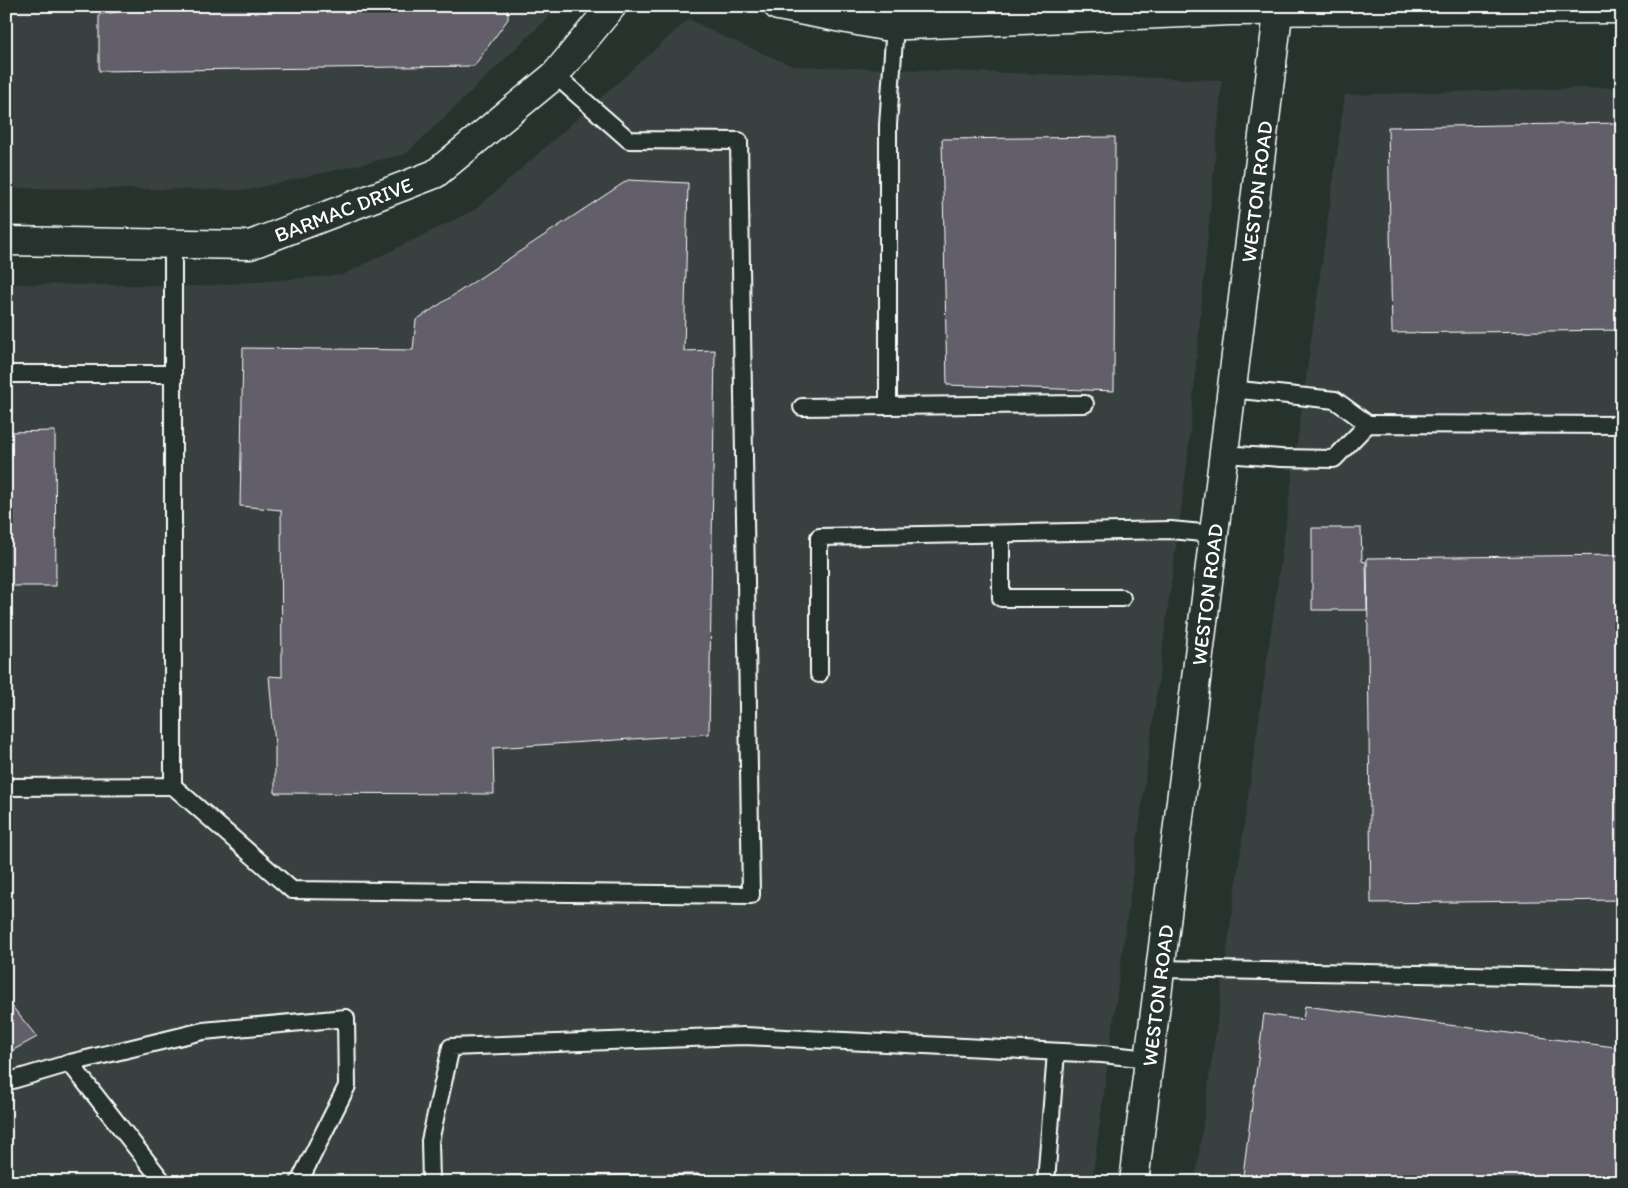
<svg xmlns="http://www.w3.org/2000/svg" width="1628" height="1188" viewBox="0 0 1628 1188" font-family="Itim,sans-serif">
  <style>
    .built { fill: #384040 }
    .building { fill: #625f6b; stroke: #fff }
    .lines { fill: none; stroke-linecap: round; stroke-linejoin: round }
    .service-casing { stroke: #fff; stroke-width: 20 }
    .minor-casing { stroke: #fff; stroke-width: 31 }
    .tertiary-casing { stroke: #fff; stroke-width: 31 }
    .secondary-casing { stroke: #fff; stroke-width: 31 }
    .service { stroke: #26332d; stroke-width: 16 }
    .minor { stroke: #26332d; stroke-width: 28 }
    .tertiary { stroke: #26332d; stroke-width: 28 }
    .secondary { stroke: #26332d; stroke-width: 28 }
    .labels { text-anchor: middle; dominant-baseline: central; stroke-width: 4.5; stroke-linejoin: round; paint-order: stroke }
    .street-label { font-size: 21px; fill: #fff; stroke: #26332d }
  </style>
  <rect width="100%" height="100%" fill="#26332d"/>
  <filter id="ink" filterUnits="userSpaceOnUse"><feTurbulence type="fractalNoise" baseFrequency=".02" numOctaves="2"/><feDisplacementMap in="SourceGraphic" scale="10" xChannelSelector="R" yChannelSelector="G"/><feConvolveMatrix kernelMatrix="1 2 1 2 8 2 1 2 1" color-interpolation-filters="sRGB"/></filter>
  <g filter="url(#ink)">
    <!-- built -->
    <g class="built">
      <polygon points="6,6 560,6 406,154 248,190 6,188"/>
      <polygon points="689,19 717,34 793,66 1222,80 1187,464 1092,1182 6,1182 6,284 202,286 342,275 476,209"/>
      <polygon points="1622,87 1622,1182 1195,1182 1345,95"/>
    </g>
    <!-- building -->
    <g class="building">
      <polygon points="118,6 508,6 508,19 474,66 99,71 99,14 118,12"/>
      <polygon points="1622,123 1622,330 1392,333 1388,127"/>
      <polygon points="1115,137 1114,391 947,385 942,139"/>
      <polygon points="628,180 688,183 684,351 715,350 709,734 493,748 494,794 275,793 275,745 269,676 282,677 281,510 240,506 243,348 413,350 416,320"/>
      <polygon points="55,431 56,586 6,586 6,432"/>
      <polygon points="1312,528 1361,528 1362,561 1366,562 1367,610 1312,610"/>
      <polygon points="1622,555 1622,900 1371,903 1367,558"/>
      <polygon points="6,999 37,1037 6,1054"/>
      <polygon points="1305,1006 1622,1048 1622,1182 1242,1182 1264,1014 1303,1020"/>
      <polygon points="698,1174 698,1182 494,1182 494,1176"/>
      <polygon points="955,1175 955,1182 741,1182 741,1177"/>
    </g>
    <g class="lines">
      <!-- service casing -->
      <g class="service-casing">
        <g id="service">
          <polyline points="895,25 888,125 888,406 1085,404"/>
          <polyline points="6,374 173,374 173,244"/>
          <polyline points="1231,389 1335,400 1368,424"/>
          <polyline points="802,407 888,406"/>
          <polyline points="1223,454 1281,458 1334,459 1368,424 1622,425"/>
          <polyline points="1001,534 1001,598 1122,598"/>
          <polyline points="819,674 819,537 1171,530 1213,534"/>
          <polyline points="173,786 292,890 751,895 739,141 629,140 555,75"/>
          <polyline points="11,787 173,786 173,374"/>
          <polyline points="1160,969 1622,978"/>
          <polyline points="70,1063 203,1031 346,1018 347,1086 299,1182"/>
          <polyline points="6,1082 70,1063 163,1182"/>
          <polyline points="431,1182 430,1141 451,1047 744,1036 1102,1054 1149,1059"/>
          <polyline points="1046,1182 1056,1052"/>
        </g>
      </g>
      <!-- minor casing -->
      <g class="minor-casing">
        <g id="minor">
          <path id="s1" d="M 6,241 L 250,245 L 435,174 L 555,75 L 612,6"/>
        </g>
      </g>
      <!-- tertiary casing -->
      <g class="tertiary-casing">
        <polyline id="tertiary" points="778,6 884,26 1230,11 1622,9"/>
      </g>
      <!-- secondary casing -->
      <g class="secondary-casing">
        <g id="secondary">
          <path id="s2" d="M 1134,1182 L 1279,6"/>
        </g>
      </g>
      <!-- service -->
      <use href="#service" class="service"/>
      <!-- minor -->
      <use href="#minor" class="minor"/>
      <!-- tertiary -->
      <use href="#tertiary" class="tertiary"/>
      <!-- secondary -->
      <use href="#secondary" class="secondary"/>
    </g>
  </g>
  <g class="labels">
    <!-- street labels -->
    <g class="street-label">
      <text stroke="none"><textPath href="#s2" startOffset="998">WESTON ROAD</textPath></text>
      <text stroke="none"><textPath href="#s1" startOffset="344">BARMAC DRIVE</textPath></text>
      <text stroke="none"><textPath href="#s2" startOffset="592">WESTON ROAD</textPath></text>
      <text stroke="none"><textPath href="#s2" startOffset="188">WESTON ROAD</textPath></text>
    </g>
  </g>
  <!-- margin -->
  <rect width="1628" height="1188" fill="none" stroke="#26332d" stroke-width="25"/>
  <rect x="12" y="12" width="1603" height="1163" fill="none" stroke="#fff" stroke-width="2" filter="url(#ink)"/>
</svg>
